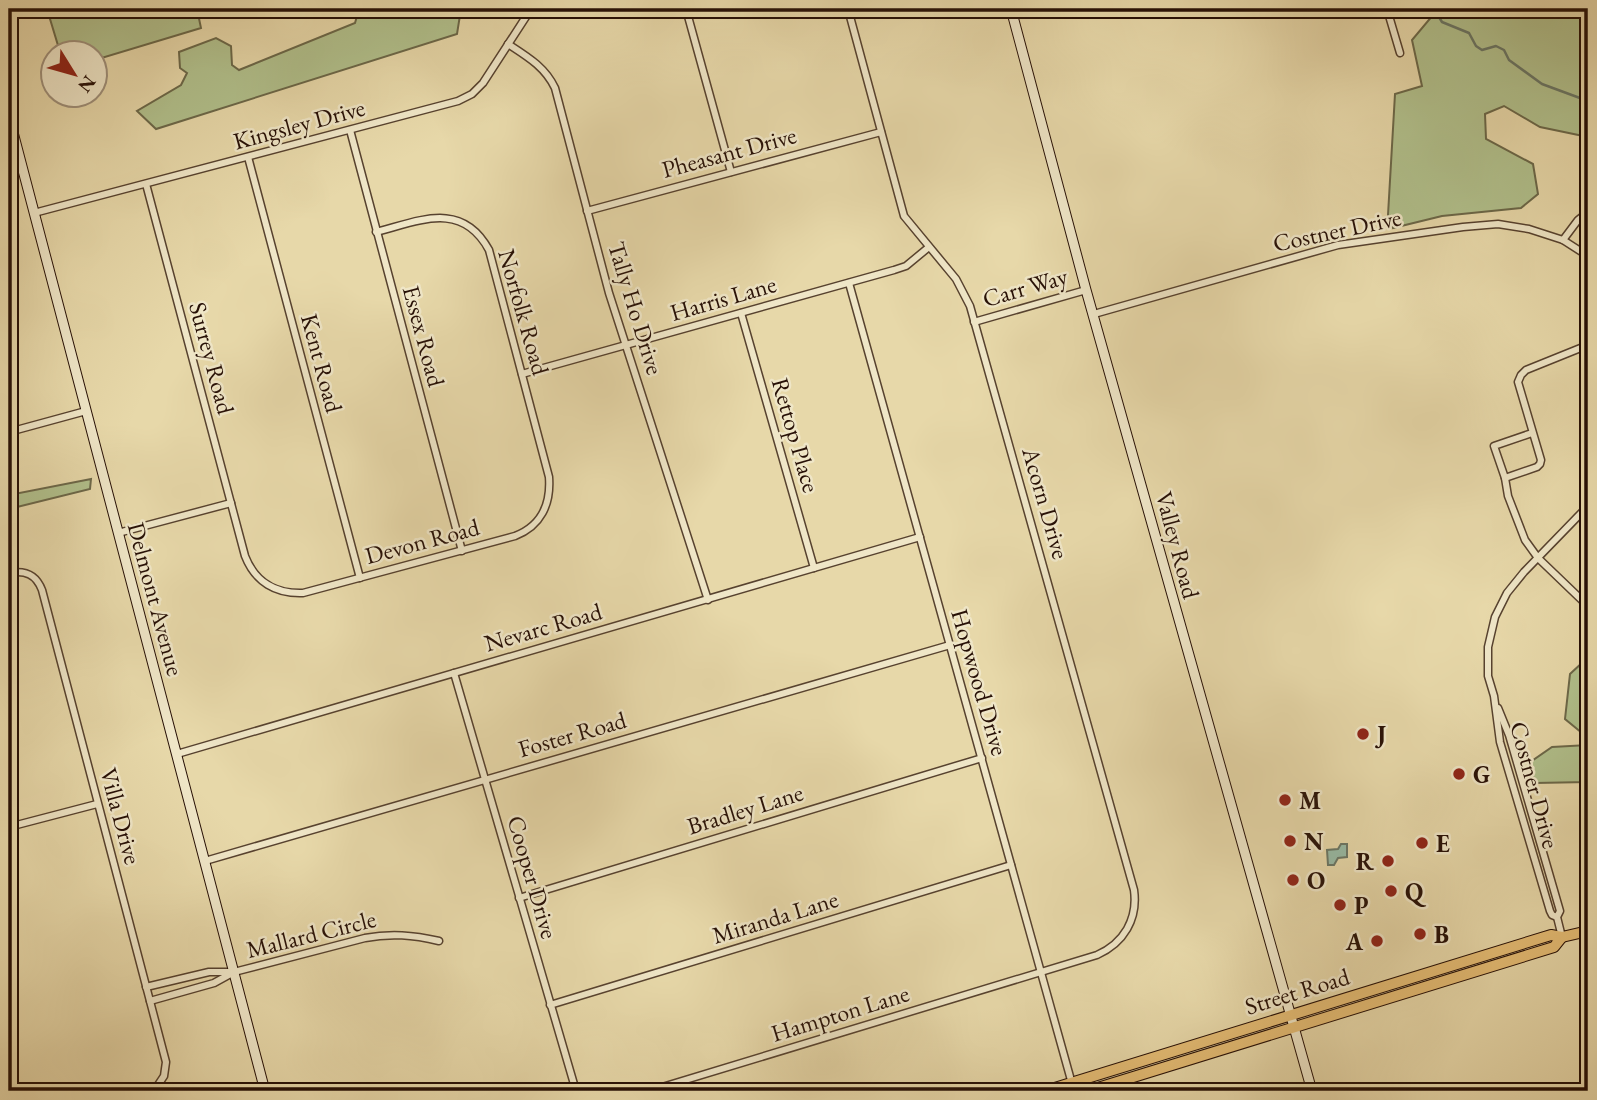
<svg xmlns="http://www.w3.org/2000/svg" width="1597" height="1100" viewBox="0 0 1597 1100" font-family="'EB Garamond',serif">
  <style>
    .green { fill: #b1c08c; stroke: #6c6849; stroke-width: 2 }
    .water { fill: #97baa5; stroke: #6a7665; stroke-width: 2 }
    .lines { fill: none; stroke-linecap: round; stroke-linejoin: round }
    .stream { stroke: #6a7665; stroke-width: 2.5 }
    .street-casing { stroke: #57422f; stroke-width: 9 }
    .secondary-casing { stroke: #271006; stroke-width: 11 }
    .primary-casing { stroke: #271006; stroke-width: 12 }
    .street { stroke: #efe6c7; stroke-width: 6 }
    .secondary { stroke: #efe6c7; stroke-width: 9 }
    .primary { stroke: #e4bc74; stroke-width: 10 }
    .poi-dot { fill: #8f2418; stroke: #efe6c7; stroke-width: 2.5 }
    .labels { text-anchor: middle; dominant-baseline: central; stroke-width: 5; stroke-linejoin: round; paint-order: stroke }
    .street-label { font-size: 24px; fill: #271006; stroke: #efe6c7 }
    .poi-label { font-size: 24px; font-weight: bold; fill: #271006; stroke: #efe6c7; text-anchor: start }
  </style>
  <rect width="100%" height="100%" fill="#e7d8a9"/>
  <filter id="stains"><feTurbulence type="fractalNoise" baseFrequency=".00286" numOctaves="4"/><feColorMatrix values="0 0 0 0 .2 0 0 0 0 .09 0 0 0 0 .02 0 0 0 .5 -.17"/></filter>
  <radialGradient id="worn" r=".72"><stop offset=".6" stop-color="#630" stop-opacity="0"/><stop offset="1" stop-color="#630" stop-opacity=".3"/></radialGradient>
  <!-- green -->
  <g class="green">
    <polygon points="47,9 197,9 201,28 95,60 94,52 60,52"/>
    <polygon points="359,9 461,9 457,34 156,129 137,111 181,85 187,73 180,68 179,52 216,38 231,46 232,65 239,70 355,23"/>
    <polygon points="1438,9 1578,9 1588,16 1588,137 1540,127 1504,106 1485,114 1486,139 1533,164 1538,194 1521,208 1442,216 1393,228 1388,215 1395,94 1422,86 1412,40"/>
    <polygon points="91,479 90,489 9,509 9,495"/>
    <polygon points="1583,662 1588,664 1588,738 1565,719 1570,674"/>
    <polygon points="1588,745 1588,782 1535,783 1529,763 1552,747"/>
  </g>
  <!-- water -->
  <polygon class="water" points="1341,844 1347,844 1347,857 1338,858 1334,865 1328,865 1327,850 1338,849"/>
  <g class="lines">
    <!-- stream -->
    <polyline class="stream" points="1434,9 1442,22 1469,33 1476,46 1482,50 1496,46 1504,50 1509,60 1542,84 1588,101"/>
    <!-- street casing -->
    <g class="street-casing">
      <g id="street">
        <polyline points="686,9 731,172"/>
        <polyline points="1387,9 1400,53"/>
        <path d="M 508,44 C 528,57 545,67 555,88 L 609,293 L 708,600"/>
        <polyline points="350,130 462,551"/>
        <polyline points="248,157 360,578"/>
        <path d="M 146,184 L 245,556 C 255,582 276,594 303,593 L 515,536 C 541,526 551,504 549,477 L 489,250 C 462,200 419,221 376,232"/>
        <polyline points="587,211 881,132"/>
        <polyline points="34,213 458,101 472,94 483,83 531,9"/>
        <polyline points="1563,240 1578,220 1588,212"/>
        <polyline points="849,283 1074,1091"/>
        <polyline points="741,313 814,568"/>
        <polyline points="1094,314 1338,245 1463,227 1498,224 1529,229 1563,240 1588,256"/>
        <polyline points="974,322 1086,290"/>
        <polyline points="522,374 894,270 906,266 929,247"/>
        <polyline points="9,432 86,411"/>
        <polyline points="1532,433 1494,446 1505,478 1508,496 1525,540 1538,558 1588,606"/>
        <polyline points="1505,478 1537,467 1540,464 1541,460 1518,382 1521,375 1526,370 1588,345"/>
        <polyline points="118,533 231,503"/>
        <path d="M 9,573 C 25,570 36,574 42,590 L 166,1062 L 164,1076 L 154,1091"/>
        <polyline points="454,673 576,1091"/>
        <polyline points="1498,708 1509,735 1560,911 1557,917 1562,937"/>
        <polyline points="177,754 920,537"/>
        <polyline points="9,827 97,804"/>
        <polyline points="205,861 950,645"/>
        <polyline points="519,898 982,758"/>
        <polyline points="1557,917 1552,915 1550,911 1500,742 1494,696 1488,676 1488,647 1495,617 1507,593 1524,572 1588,506"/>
        <polyline points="146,987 209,972 232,972"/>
        <path d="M 150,1001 L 214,983 L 234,972 L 365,938 C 391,933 413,935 439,941"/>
        <polyline points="550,1005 1011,865"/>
        <polyline points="9,1088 10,1091"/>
        <path d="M 649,1091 L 1097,955 C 1124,943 1138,919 1134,890 L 970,306 L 956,279 L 904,216 L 848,9"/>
      </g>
    </g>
    <!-- secondary casing -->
    <g class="secondary-casing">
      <g id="secondary">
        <polyline points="1011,9 1086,290 1312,1091"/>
        <polyline points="9,117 265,1091"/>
      </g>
    </g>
    <!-- primary casing -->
    <g class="primary-casing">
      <g id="primary">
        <polyline points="1045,1091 1551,935 1562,937 1588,931"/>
        <polyline points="1088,1091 1554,947 1562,937"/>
      </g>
    </g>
    <!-- street -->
    <use href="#street" class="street"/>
    <!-- secondary -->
    <use href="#secondary" class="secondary"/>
    <!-- primary -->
    <use href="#primary" class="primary"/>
  </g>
  <!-- markers -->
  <g class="poi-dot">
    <circle cx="1363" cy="734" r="7"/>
    <circle cx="1459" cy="774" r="7"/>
    <circle cx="1285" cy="800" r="7"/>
    <circle cx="1290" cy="841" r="7"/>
    <circle cx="1422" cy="843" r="7"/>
    <circle cx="1388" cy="861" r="7"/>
    <circle cx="1293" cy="880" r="7"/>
    <circle cx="1391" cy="891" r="7"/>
    <circle cx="1340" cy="905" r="7"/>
    <circle cx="1420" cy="934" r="7"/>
    <circle cx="1377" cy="941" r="7"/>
  </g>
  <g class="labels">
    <!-- street labels -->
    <g class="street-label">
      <text transform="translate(299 124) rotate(-15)">Kingsley Drive</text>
      <text transform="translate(729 152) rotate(-15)">Pheasant Drive</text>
      <text transform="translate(1337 230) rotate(-12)">Costner Drive</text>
      <text transform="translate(1025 287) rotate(-16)">Carr Way</text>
      <text transform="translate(723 298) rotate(-16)">Harris Lane</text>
      <text transform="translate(636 308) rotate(73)">Tally Ho Drive</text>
      <text transform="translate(524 312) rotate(74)">Norfolk Road</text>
      <text transform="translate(424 336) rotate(75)">Essex Road</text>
      <text transform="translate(212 358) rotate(75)">Surrey Road</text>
      <text transform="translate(322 363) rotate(75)">Kent Road</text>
      <text transform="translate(796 435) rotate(74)">Rettop Place</text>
      <text transform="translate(1046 503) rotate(74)">Acorn Drive</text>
      <text transform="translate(422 541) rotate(-15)">Devon Road</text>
      <text transform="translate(1178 545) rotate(75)">Valley Road</text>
      <text transform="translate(156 599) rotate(75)">Delmont Avenue</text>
      <text transform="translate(543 627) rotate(-16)">Nevarc Road</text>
      <text transform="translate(980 682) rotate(74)">Hopwood Drive</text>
      <text transform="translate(572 734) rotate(-16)">Foster Road</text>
      <text transform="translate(1535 785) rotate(75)">Costner Drive</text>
      <text transform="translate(745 809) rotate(-17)">Bradley Lane</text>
      <text transform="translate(121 816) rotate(75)">Villa Drive</text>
      <text transform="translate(533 877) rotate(74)">Cooper Drive</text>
      <text transform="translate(775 917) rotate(-17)">Miranda Lane</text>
      <text transform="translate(311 934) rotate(-14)">Mallard Circle</text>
      <text transform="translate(1297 991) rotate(-17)">Street Road</text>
      <text transform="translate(840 1013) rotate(-17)">Hampton Lane</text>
    </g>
    <!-- poi labels -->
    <g class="poi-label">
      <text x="1377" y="734">J</text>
      <text x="1473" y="774">G</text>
      <text x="1299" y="800">M</text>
      <text x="1304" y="841">N</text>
      <text x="1436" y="843">E</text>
      <text x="1374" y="861" text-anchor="end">R</text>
      <text x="1307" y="880">O</text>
      <text x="1405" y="891">Q</text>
      <text x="1354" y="905">P</text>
      <text x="1434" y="934">B</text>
      <text x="1363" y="941" text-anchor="end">A</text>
    </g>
  </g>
  <!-- margin -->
  <rect width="1597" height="1100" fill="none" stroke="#e7d8a9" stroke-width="35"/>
  <rect x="10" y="10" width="1576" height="1079" fill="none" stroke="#271006" stroke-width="3.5"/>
  <rect x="18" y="18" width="1562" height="1065" fill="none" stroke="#271006" stroke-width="2"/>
  <!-- north arrow -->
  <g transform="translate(74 74) rotate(127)"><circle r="33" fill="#efe6c7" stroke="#9f907a" stroke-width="2"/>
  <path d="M0-5L12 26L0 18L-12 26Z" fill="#8f2418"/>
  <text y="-10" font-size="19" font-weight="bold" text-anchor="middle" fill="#271006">N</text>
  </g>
  <rect width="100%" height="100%" filter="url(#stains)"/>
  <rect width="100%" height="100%" fill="url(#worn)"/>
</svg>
